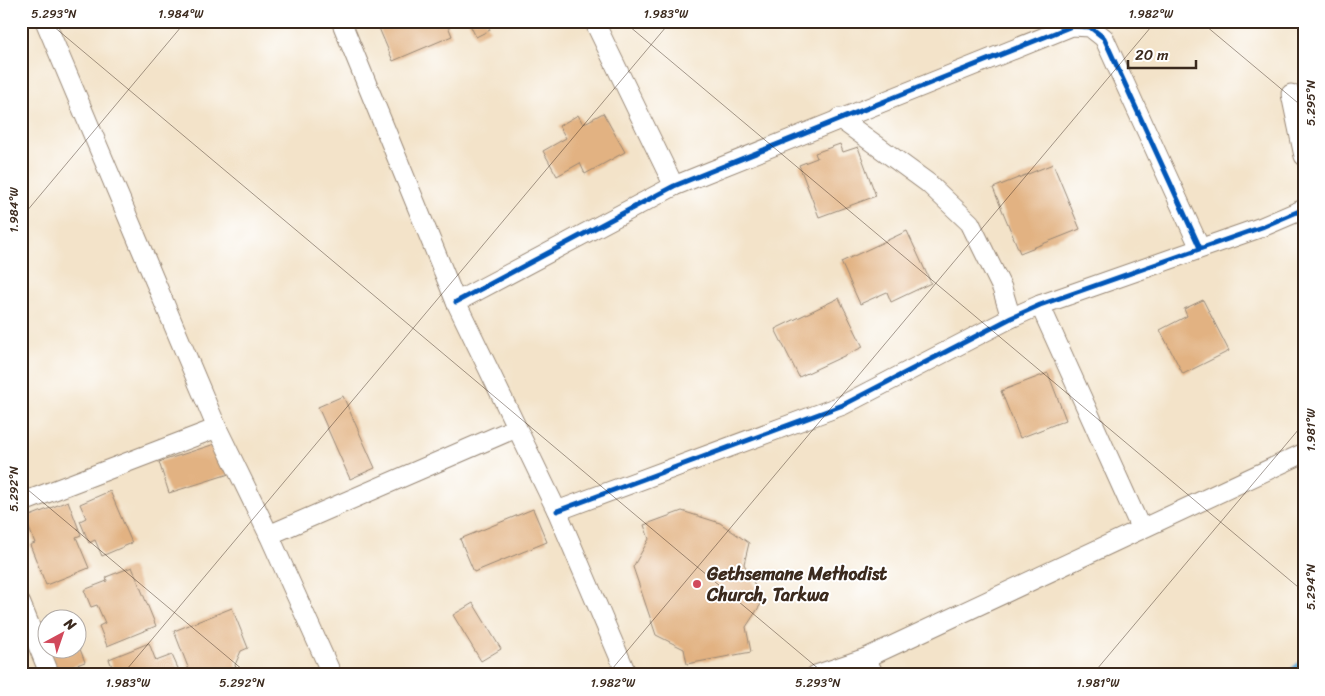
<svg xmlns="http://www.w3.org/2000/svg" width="1325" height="696" viewBox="0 0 1325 696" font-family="Sriracha,sans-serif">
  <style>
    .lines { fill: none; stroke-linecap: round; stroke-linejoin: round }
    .stream { stroke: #60abd8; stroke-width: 7 }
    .building { fill: #e2b282 }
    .street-casing { stroke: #978674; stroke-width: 21 }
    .street { stroke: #fff; stroke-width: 19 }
    .cycleway-casing { stroke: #fff; stroke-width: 8 }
    .cycleway { stroke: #0057b8; stroke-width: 5 }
    .ticks { fill: none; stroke: #3b2a1e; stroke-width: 1; stroke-opacity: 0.45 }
    .poi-dot { fill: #d1495b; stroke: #fff; stroke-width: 2 }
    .labels { text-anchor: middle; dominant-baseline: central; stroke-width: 4; stroke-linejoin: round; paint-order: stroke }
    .poi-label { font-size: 18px; font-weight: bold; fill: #3b2a1e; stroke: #fff; text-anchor: start }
    .neatline { fill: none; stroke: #3b2a1e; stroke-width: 2 }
    .ticks-label { font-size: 12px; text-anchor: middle; fill: #3b2a1e }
  </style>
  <rect width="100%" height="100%" fill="#fff"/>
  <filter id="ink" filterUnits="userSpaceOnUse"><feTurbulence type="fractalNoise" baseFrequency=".02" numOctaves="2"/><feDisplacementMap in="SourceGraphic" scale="10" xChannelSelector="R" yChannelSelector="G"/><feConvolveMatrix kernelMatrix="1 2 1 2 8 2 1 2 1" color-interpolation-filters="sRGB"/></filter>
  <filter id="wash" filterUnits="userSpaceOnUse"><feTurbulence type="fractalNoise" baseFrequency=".0096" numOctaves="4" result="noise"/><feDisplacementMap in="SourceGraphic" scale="20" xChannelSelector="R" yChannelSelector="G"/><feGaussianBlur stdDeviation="1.12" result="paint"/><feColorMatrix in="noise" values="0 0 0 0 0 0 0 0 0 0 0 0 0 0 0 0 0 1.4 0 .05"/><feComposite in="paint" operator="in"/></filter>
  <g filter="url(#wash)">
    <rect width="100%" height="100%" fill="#f3e3c9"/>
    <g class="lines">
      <!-- stream -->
      <polyline class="stream" points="1288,675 1304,662"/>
    </g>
    <g id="blocks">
      <!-- building -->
      <g class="building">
        <polygon points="376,21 446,21 452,36 393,61"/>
        <polygon points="468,21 486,21 490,30 476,37"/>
        <polygon points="603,113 625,152 585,174 580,163 557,176 543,151 566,138 559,126 578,115 583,124"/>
        <polygon points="840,144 843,152 858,147 876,196 819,217 799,165 817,158 815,153"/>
        <polygon points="1053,164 1080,229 1020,253 993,188"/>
        <polygon points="907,231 931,283 891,302 887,292 860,304 841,262"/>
        <polygon points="839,298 863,347 799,377 775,329"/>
        <polygon points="1203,300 1229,351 1183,374 1160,330 1187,316 1184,309"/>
        <polygon points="1048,373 1066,420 1020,438 1001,391"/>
        <polygon points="343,396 375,468 350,479 318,407"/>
        <polygon points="218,443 229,474 169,493 159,462"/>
        <polygon points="110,491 132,543 102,556 95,540 89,543 80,521 86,518 80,504"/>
        <polygon points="68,501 81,535 76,537 89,568 46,585 30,545 35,543 25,518"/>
        <polygon points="533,509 547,542 474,572 460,539"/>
        <polygon points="682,511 720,523 749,543 744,564 763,601 746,627 751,652 687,664 684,649 656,635 633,567 649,539 644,525"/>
        <polygon points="132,567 156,626 107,646 99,626 105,623 97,605 91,607 84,590 107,581 106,577"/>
        <polygon points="473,603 501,649 481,661 453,615"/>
        <polygon points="232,608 248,648 241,651 235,665 238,673 234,675 191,675 174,631"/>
        <polygon points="149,643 156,661 172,655 181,675 115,675 109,659"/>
        <polygon points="78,644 85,662 58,672 48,648 78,648"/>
      </g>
    </g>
  </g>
  <g filter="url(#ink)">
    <use href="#blocks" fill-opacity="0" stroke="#978674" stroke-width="1"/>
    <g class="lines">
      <!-- street casing -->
      <g class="street-casing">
        <g id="street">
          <polyline points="45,21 217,428 269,535 332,675"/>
          <polyline points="341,21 456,302 557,511 627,675"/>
          <polyline points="594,21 674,186"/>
          <polyline points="1291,94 1304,156"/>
          <polyline points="839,118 928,183 970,223 1002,288 1011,318"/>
          <polyline points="456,302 674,186 1072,26 1090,27 1104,38 1200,248"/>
          <polyline points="1040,305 1141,529"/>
          <polyline points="21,503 217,428"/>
          <polyline points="557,511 843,405 1011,318 1040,305 1262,227 1304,209"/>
          <polyline points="269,535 516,428"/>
          <polyline points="21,604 50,675"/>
          <polyline points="866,658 874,675"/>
          <polyline points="816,675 866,658 1304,453"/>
        </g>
      </g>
      <!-- street -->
      <use href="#street" class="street"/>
      <!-- cycleway casing -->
      <g class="cycleway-casing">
        <g id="cycleway">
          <polyline points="456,302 674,186 1072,26 1090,27 1104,38 1200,248"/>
          <polyline points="557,511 843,405 1011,318 1040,305 1262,227 1304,209"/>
        </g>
      </g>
      <!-- cycleway -->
      <use href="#cycleway" class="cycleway"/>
    </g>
  </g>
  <!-- ticks -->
  <path class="ticks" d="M 47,21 L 826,675M 623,21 L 1304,592M 1200,21 L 1304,108M 21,218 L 186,21M 21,484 L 249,675M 122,675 L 671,21M 607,675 L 1156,21M 1092,675 L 1304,423"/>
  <!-- markers -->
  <circle class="poi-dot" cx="697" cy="584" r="5"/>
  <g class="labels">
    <!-- poi labels -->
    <g class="poi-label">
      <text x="707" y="574">Gethsemane Methodist<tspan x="707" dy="21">Church, Tarkwa</tspan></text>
    </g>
  </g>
  <!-- margin -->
  <rect width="1325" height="696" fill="none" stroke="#fff" stroke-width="55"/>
  <!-- north arrow -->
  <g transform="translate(62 634) rotate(40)"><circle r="24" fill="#ffffff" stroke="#b1aaa5"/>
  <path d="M0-4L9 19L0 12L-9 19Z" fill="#d1495b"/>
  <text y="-8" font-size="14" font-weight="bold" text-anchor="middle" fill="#3b2a1e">N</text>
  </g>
  <!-- scale -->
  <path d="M1128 60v8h68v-8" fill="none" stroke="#3b2a1e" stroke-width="2.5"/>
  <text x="1135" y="60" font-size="15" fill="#3b2a1e" stroke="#ffffff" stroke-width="4" paint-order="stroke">20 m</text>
  <rect x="28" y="28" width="1270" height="640" class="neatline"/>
  <g class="ticks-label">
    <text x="54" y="18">5.293°N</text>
    <text x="181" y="18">1.984°W</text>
    <text x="666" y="18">1.983°W</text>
    <text x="1151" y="18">1.982°W</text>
    <text transform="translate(1311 103) rotate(-90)" y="4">5.295°N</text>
    <text transform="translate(14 210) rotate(-90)" y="4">1.984°W</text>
    <text transform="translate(1311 430) rotate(-90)" y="4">1.981°W</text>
    <text transform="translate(14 489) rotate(-90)" y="4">5.292°N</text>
    <text transform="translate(1311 587) rotate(-90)" y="4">5.294°N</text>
    <text x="128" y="687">1.983°W</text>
    <text x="242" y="687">5.292°N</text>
    <text x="613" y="687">1.982°W</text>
    <text x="818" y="687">5.293°N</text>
    <text x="1098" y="687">1.981°W</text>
  </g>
</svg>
